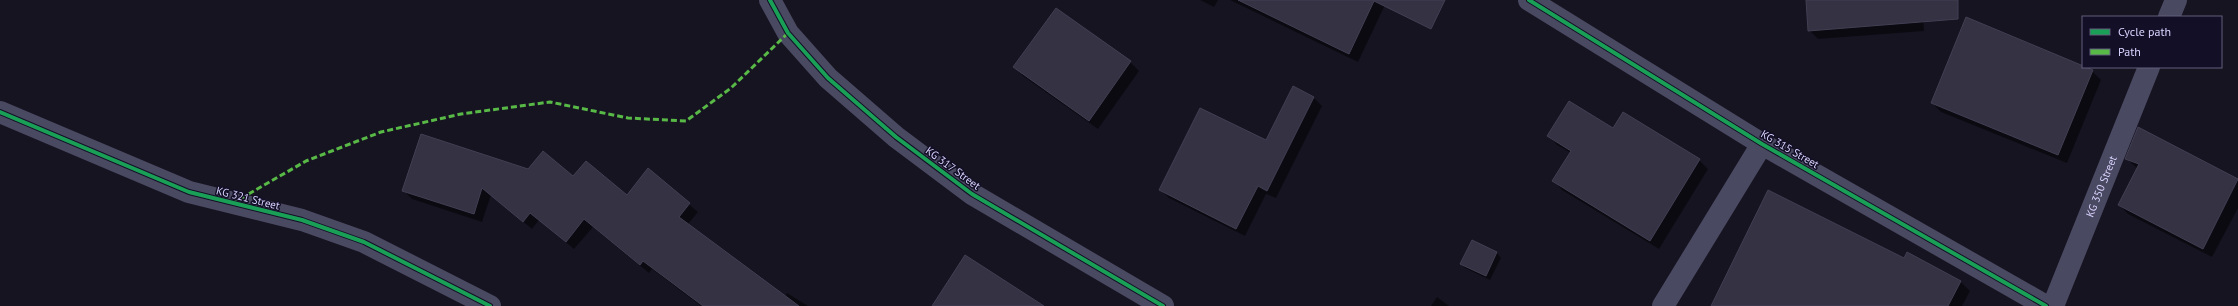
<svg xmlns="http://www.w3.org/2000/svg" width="2238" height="306" viewBox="0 0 2238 306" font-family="'PT Sans',sans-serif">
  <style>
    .shadow { fill: #0007 }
    .building { fill: #343243; stroke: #433f54 }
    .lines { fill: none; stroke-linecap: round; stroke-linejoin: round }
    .minor { stroke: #4a4962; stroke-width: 22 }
    .quiet { stroke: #58b947; stroke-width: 3; stroke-dasharray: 6 3; stroke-linecap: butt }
    .cycleway-casing { stroke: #130f26; stroke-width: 6 }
    .cycleway { stroke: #1a9f57; stroke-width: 4 }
    .labels { text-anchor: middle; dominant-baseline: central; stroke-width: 3; stroke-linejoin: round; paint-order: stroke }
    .street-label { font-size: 11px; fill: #d9d4ff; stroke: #130f26 }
  </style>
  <rect width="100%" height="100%" fill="#161421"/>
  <!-- shadow -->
  <g class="shadow">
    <polygon points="1200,0 1218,0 1214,7"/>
    <polygon points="1230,0 1380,0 1385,5 1358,62"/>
    <polygon points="1807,0 1922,0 1924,31 1818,39 1809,30"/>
    <polygon points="1130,62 1139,71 1098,129 1023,76 1015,67"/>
    <polygon points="2092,71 2101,80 2067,163 1941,112 1932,103"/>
    <polygon points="1313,97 1322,106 1276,198 1266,194 1245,236 1169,198 1160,190 1266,142"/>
    <polygon points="1623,114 1699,160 1708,169 1659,249 1562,190 1554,181 1571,153 1557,145 1549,136 1613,129"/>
    <polygon points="2139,129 2238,180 2238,208 2212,257 2128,214 2119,205 2138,169 2127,159"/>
    <polygon points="529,170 573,178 627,196 648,170 698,212 688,224 785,297 787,293 808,306 701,306 652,269 649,273 593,227 574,249 539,220 532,229 491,195 482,222 412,199 403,190"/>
    <polygon points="1473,241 1497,253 1501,258 1490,280 1465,268 1461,263"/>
    <polygon points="1907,254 1961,282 1970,291 1962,306 1712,306 1904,259"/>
    <polygon points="1437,297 1449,306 1431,306"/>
  </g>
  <!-- building -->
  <g class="building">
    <polygon points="1238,0 1445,0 1431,29 1374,1 1349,54"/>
    <polygon points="1806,0 1958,0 1958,19 1808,31"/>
    <polygon points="1056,8 1131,61 1089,121 1013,67"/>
    <polygon points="1966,17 2093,70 2058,155 1931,103"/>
    <polygon points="1293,86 1314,97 1267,191 1258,186 1236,229 1159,190 1200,108 1266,140"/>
    <polygon points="1569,101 1613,128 1623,112 1700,159 1650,241 1552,181 1571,151 1547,136"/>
    <polygon points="2138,127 2238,179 2203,249 2118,205 2139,164 2125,159"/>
    <polygon points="421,134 528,169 543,151 573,176 586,161 627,195 648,168 690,203 679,217 799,306 703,306 643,261 640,265 584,219 566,242 530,213 523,222 482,188 474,214 402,191"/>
    <polygon points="1768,190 1904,258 1907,252 1961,281 1948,306 1711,306"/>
    <polygon points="1472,240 1497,252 1486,276 1460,264"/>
    <polygon points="965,255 1044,306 932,306"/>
  </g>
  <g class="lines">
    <!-- minor -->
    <g class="minor">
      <polyline points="770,0 788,33 828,78 896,137 972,194 1163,306"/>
      <polyline points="1529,0 1762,144 2046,306"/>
      <polyline points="2169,17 2176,0"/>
      <polyline points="0,112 189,192 302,220 364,242 490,306"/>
      <polyline points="1663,306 1762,144"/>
      <path id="s1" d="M 2053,306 L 2149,67"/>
    </g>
    <!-- quiet -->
    <polyline class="quiet" points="233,203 306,161 381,132 461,114 550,102 628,118 686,121 731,88 788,33"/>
    <!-- cycleway casing -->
    <g class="cycleway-casing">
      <g id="cycleway">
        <polyline points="770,0 788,33 828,78 896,137 972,194 1163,306"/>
        <polyline points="1529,0 1762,144 2046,306"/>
        <polyline points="0,112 189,192 302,220 364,242 490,306"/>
      </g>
    </g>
    <!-- cycleway -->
    <use href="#cycleway" class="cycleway"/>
  </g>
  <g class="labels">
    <!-- street labels -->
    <g class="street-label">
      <text transform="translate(1790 149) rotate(30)">KG 315 Street</text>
      <text transform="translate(953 168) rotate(36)">KG 317 Street</text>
      <text stroke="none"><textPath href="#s1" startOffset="129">KG 350 Street</textPath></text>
      <text transform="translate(248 198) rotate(14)">KG 321 Street</text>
    </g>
  </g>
  <!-- legend -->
  <rect x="2082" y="16" width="140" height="52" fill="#130f26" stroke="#625e7d"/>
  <rect x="2090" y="29" width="20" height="6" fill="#1a9f57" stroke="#625e7d"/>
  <text x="2118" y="36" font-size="12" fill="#d9d4ff">Cycle path</text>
  <rect x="2090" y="49" width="20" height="6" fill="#58b947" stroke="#625e7d"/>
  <text x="2118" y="56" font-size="12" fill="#d9d4ff">Path</text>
</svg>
